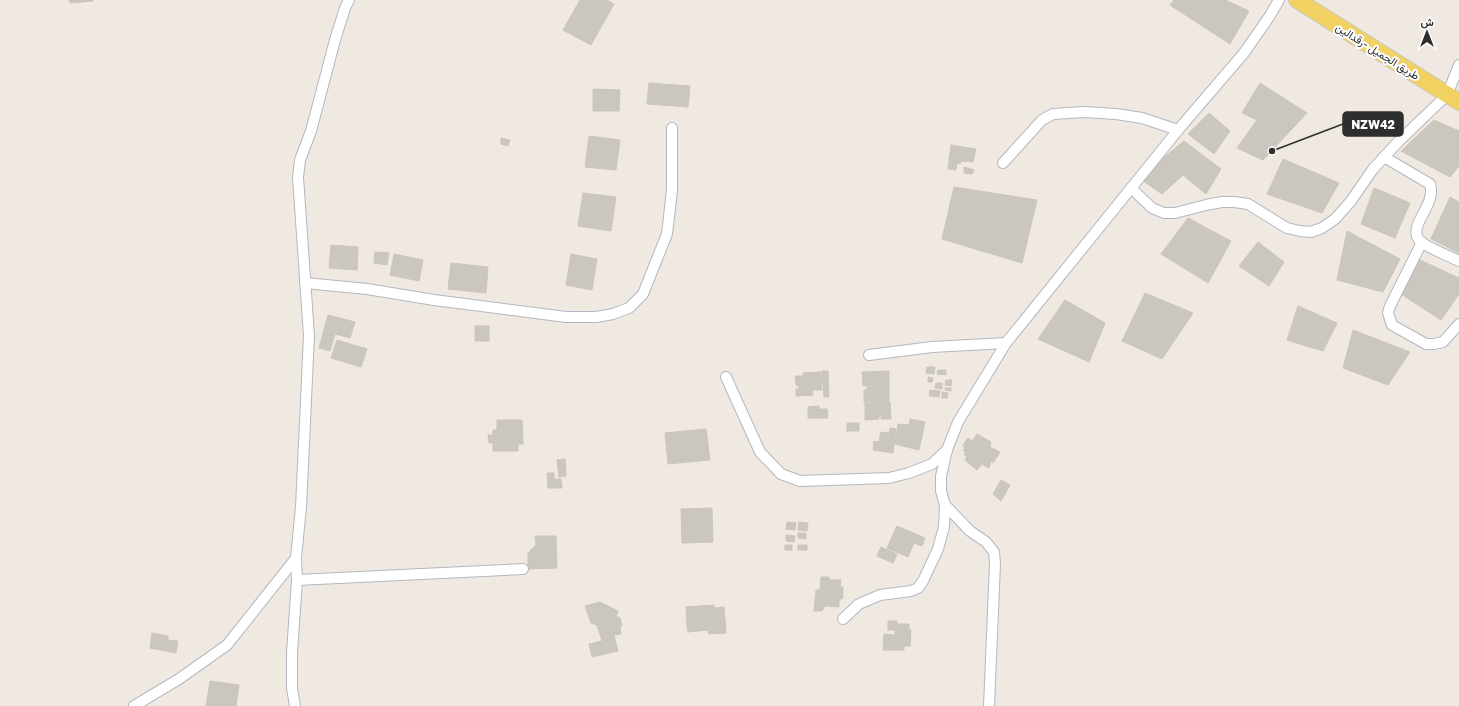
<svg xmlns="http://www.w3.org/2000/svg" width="1459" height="706" viewBox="0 0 1459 706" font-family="'Golos Text',Vazirmatn,sans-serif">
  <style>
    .building { fill: #cbc7bf; stroke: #cbc5ba }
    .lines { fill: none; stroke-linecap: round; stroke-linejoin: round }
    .street-casing { stroke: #b4b7c1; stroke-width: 12 }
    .primary-casing { stroke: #c9c9c9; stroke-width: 18 }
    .street { stroke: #fff; stroke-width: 10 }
    .primary { stroke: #f2d163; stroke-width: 16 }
    .labels { text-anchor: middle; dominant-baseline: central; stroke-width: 4; stroke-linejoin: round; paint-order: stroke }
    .street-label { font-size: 11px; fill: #2e2e2e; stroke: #fff }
    .leader { fill: none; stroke: #2e2e2e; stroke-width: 1.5 }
    .callout-dot { fill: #2e2e2e; stroke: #fff; stroke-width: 1.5 }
    .callout { fill: #2e2e2e; stroke: #2e2e2e; stroke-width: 1.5 }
    .callout-label { font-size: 12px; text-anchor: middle; font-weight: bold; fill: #fff }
  </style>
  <rect width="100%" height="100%" fill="#efe9e1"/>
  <!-- building -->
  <g class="building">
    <polygon points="69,0 93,0 93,1 70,3"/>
    <polygon points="580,0 607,0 614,4 591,45 563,30"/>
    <polygon points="1174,0 1225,0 1249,11 1230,44 1170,5"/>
    <polygon points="649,83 690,86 688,107 647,104"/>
    <polygon points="1260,83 1307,113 1263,160 1237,148 1257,120 1242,113"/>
    <polygon points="593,89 620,90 619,111 593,111"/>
    <polygon points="1209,113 1230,131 1214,154 1188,134"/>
    <polygon points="1434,120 1459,131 1459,166 1450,177 1401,151"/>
    <polygon points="589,136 620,140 616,170 585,167"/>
    <polygon points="501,138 510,140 508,146 501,144"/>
    <polygon points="1184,141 1221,169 1206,194 1183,175 1162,194 1139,178"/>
    <polygon points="951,145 976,149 973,162 961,161 960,164 957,163 956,170 948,169"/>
    <polygon points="1283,159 1339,183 1322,213 1267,194"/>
    <polygon points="964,167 974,170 972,174 964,173"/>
    <polygon points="954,187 1037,200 1022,263 942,239"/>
    <polygon points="1374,188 1410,203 1395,238 1361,224"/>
    <polygon points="583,193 616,197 611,231 578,226"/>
    <polygon points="1450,197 1459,202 1459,253 1431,239"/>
    <polygon points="1188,218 1231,241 1208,283 1161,254"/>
    <polygon points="1347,231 1400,259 1383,292 1337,280"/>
    <polygon points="1258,242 1284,262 1269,286 1239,266"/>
    <polygon points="331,245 358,247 357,270 329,268"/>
    <polygon points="375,252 389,253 387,265 374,263"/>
    <polygon points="394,254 423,260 419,281 390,275"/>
    <polygon points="571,254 597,259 592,290 566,285"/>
    <polygon points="1420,260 1459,278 1459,294 1441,320 1401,294"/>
    <polygon points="451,263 488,267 486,293 448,289"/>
    <polygon points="1145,293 1193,313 1162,359 1122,341"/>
    <polygon points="1065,300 1105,323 1089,362 1038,339"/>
    <polygon points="1298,306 1337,323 1323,351 1287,340"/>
    <polygon points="328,315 355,322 350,338 335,334 330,351 319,348"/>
    <rect x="475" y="326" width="14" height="15"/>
    <polygon points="1353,330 1410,352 1388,385 1343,368"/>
    <polygon points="337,340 367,349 361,367 331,358"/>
    <polygon points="927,367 935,367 934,374 926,373"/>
    <polygon points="938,370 946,370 946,375 937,374"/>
    <polygon points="822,371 828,371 829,397 824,397"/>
    <polygon points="889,371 889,385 863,386 862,372"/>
    <polygon points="821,372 822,390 812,390 813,395 796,396 796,389 799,389 799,386 796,385 795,376 803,376 803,373"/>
    <polygon points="928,377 933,378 932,382 928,382"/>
    <polygon points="946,380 952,380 951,386 945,385"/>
    <polygon points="936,383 942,383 942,389 935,388"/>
    <polygon points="889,386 889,401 864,402 864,390 867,390 867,387"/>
    <polygon points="945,388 951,388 951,391 945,390"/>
    <polygon points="930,390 940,391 939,397 929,396"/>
    <polygon points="942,392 948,393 947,398 942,398"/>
    <polygon points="890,402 891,419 881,419 881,416 879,416 879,419 865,420 865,403"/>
    <polygon points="819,406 819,409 827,409 828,418 808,418 808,407"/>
    <polygon points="910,419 925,422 919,450 895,444 898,424 909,425"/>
    <polygon points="497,420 522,420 523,444 518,444 518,451 493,451 493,443 489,443 488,435 493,435 493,430 497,430"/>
    <rect x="847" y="423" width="12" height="8"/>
    <polygon points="890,428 896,429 893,453 873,450 874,441 879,442 881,432 889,433"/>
    <polygon points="706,429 710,460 668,464 665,433"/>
    <polygon points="977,434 991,442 990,447 1000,452 993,463 991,461 989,468 982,464 977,470 965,460 967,457 964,454 966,452 963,451 965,448 963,445 968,438 972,441"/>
    <polygon points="565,459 566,476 559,477 557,460"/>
    <polygon points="547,473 554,473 554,479 561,479 562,488 548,488"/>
    <polygon points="1001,480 1010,485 1001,501 993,494"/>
    <polygon points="712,508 713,542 682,543 681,509"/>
    <polygon points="787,522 796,523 795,530 786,529"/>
    <polygon points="799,522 808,523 807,531 798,530"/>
    <polygon points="897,526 925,538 922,546 914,543 908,557 887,548"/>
    <polygon points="798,533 806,533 806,539 798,538"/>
    <polygon points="786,535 795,536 794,542 786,541"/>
    <polygon points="535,536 556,536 557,568 528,569 528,553 536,545"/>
    <rect x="785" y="545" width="7" height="5"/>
    <rect x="798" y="545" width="9" height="5"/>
    <polygon points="881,547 897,554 893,563 877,556"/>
    <polygon points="821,577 829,577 830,580 841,580 840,587 843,587 843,598 839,600 839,607 825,606 822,611 814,611 816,590 820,590"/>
    <polygon points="600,602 618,611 616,616 620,618 622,626 620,627 621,634 614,635 618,651 592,657 589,644 602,641 597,625 591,623 585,606"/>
    <polygon points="714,605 715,608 724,607 726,633 709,634 708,630 688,632 686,619 693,618 693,617 687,618 686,607"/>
    <polygon points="888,621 897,621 897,624 909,624 909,630 911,630 910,646 904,646 904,650 883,650 884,634 895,635 895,630 888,630"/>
    <polygon points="152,633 168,636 168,640 178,641 176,653 150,648"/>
    <polygon points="210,681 239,685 236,706 206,706"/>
  </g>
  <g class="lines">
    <!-- street casing -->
    <g class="street-casing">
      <g id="street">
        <path d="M 1384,157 L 1430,184 C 1437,206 1406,226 1420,241 C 1428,248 1449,256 1459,261"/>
        <polyline points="1003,163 1042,120 1053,114 1084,112 1116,114 1142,118 1178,130"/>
        <polyline points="1131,188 1152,208 1164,213 1175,213 1206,205 1222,202 1234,202 1248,204 1287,228 1300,231 1311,232 1322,228 1335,219 1351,201 1373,169 1398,142 1447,95 1459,65"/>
        <polyline points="1422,242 1390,306 1388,313 1392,325 1426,344 1434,344 1443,342 1459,324"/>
        <polyline points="305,283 367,289 434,300 566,317 596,317 613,314 629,308 643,294 667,234 672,190 672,128"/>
        <polyline points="869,355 932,347 1006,343"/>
        <polyline points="726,377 760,452 781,474 800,481 889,478 909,473 932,464 947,450"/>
        <polyline points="945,505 970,531 986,542 994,552 995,564 989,706"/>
        <polyline points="297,580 523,569"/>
        <polyline points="843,619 859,604 880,595 911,591 918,588 923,581 938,549 944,527 945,505 941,491 941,476 947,450 958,422 1006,343 1178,130 1244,53 1269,17 1279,0"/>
        <polyline points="134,706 179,679 227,645 296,558"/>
        <polyline points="295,706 292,688 292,653 297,580 296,558 301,507 309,336 298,177 300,160 311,131 335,40 345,8 349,0"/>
      </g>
    </g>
    <!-- primary casing -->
    <g class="primary-casing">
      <polyline id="primary" points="1297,0 1459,102"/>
    </g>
    <!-- street -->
    <use href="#street" class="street"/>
    <!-- primary -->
    <use href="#primary" class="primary"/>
  </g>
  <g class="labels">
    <!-- street labels -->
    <g class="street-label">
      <text transform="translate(1378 51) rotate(32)">طريق الجميل -رقدالين</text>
    </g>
  </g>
  <!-- callouts -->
  <path class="leader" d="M1272 151L1343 124"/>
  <circle class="callout-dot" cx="1272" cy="151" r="4"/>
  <rect class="callout" x="1343" y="112" width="60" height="24" rx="4"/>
  <g class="callout-label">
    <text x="1373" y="129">NZW42</text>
  </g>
  <!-- north arrow -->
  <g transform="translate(1427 32)" stroke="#ffffff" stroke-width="3" paint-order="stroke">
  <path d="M0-3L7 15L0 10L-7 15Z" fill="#2e2e2e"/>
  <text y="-6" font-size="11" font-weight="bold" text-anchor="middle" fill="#2e2e2e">ش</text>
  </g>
</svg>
